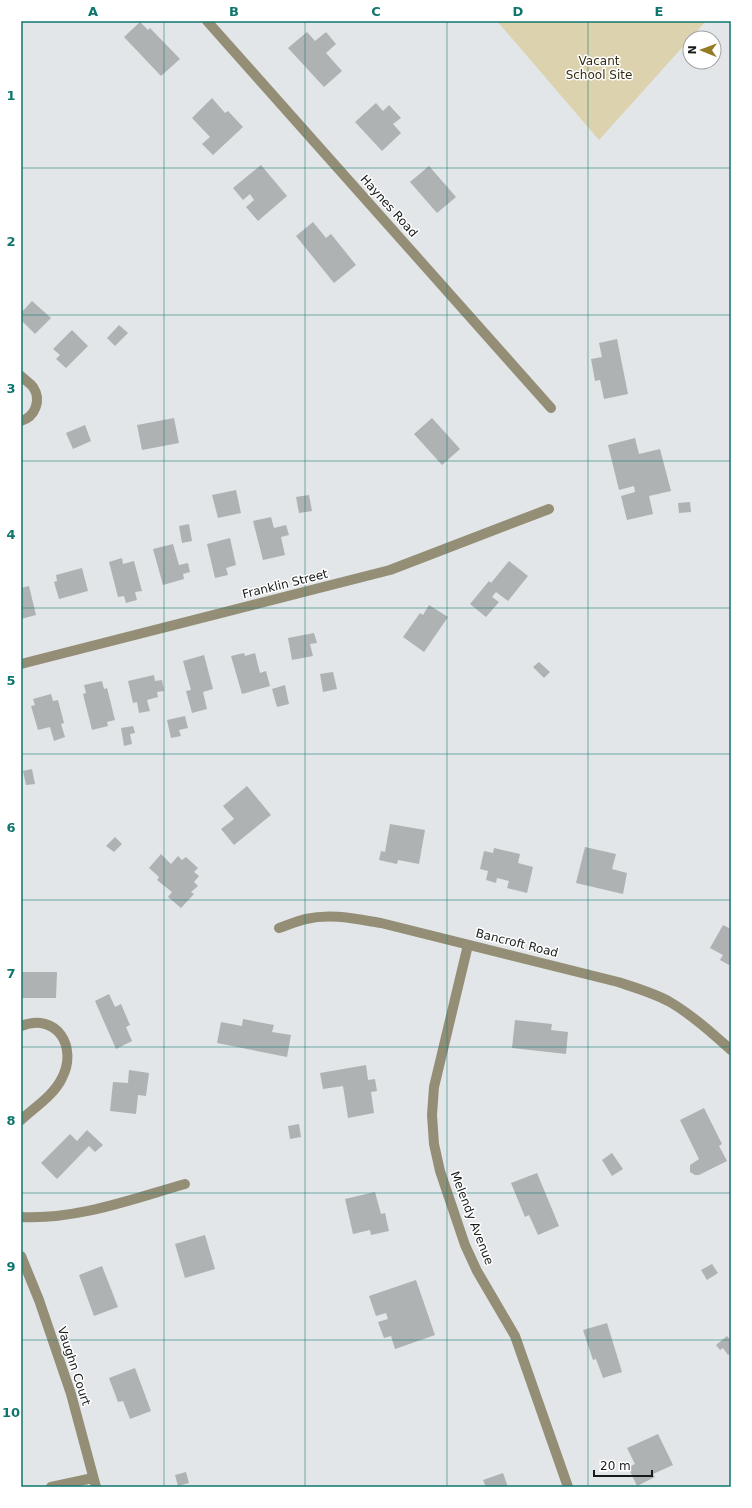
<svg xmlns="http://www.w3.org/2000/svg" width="752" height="1508" viewBox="0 0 752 1508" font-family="'DejaVu Sans',sans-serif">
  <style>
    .green { fill: #dcd2ae }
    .building { fill: #aeb2b3 }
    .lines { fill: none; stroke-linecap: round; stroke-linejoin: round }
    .minor { stroke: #958e76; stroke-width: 10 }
    .grid { fill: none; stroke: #0f766e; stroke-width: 1; stroke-opacity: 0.55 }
    .labels { text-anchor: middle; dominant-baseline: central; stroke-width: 3; stroke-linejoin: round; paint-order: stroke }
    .park-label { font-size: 12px; fill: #342c11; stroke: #fff }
    .street-label { font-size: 12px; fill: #181a1a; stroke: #fff }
    .neatline { fill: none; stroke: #0f766e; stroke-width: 1.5 }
    .grid-label { font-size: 13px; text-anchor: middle; font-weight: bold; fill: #0f766e }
  </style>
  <rect width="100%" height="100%" fill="#e2e6e8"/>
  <!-- green -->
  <polygon class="green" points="497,21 706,21 599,140"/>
  <!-- building -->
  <g class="building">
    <polygon points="140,22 148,30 150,28 180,59 161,76 124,37"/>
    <polygon points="307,32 315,41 326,32 336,44 326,53 342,71 324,87 288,48"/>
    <polygon points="212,98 225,113 228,111 243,127 213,155 202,144 210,137 192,118"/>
    <polygon points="376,103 383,111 389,105 401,118 393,124 401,133 382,151 355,122"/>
    <polygon points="261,165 287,196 258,221 246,207 254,200 250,194 243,200 233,188"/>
    <polygon points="429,166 456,197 437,213 410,182"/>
    <polygon points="313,222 326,238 331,234 356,265 334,283 296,236"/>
    <polygon points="32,301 51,318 35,334 21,320 21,313"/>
    <polygon points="119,325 128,333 115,346 107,338"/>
    <polygon points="72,330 88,346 66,368 56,359 60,355 53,349"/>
    <polygon points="617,339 628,394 604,399 600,380 595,381 591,359 602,357 599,343"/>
    <polygon points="174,418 179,443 142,450 137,425"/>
    <polygon points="432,418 460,449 442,465 414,434"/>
    <polygon points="85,425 91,441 73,449 66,433"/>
    <polygon points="635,438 639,454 660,449 671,491 649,496 653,514 627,520 621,496 635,492 634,486 619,490 608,445"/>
    <polygon points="236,490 241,513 218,518 212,495"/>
    <polygon points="309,495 312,511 299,513 296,497"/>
    <polygon points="690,502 691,512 679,513 678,503"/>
    <polygon points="271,517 274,528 286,525 289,535 281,537 285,555 263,560 253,521"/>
    <polygon points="189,524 192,541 182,543 179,526"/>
    <polygon points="230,538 236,565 226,568 228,575 215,578 207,544"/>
    <polygon points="173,544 179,565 188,563 190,572 183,574 184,579 163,585 153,549"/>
    <polygon points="122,558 123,564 134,561 142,591 135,592 137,600 126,603 124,596 118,597 109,562"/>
    <polygon points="509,561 528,576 508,601 496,592 492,597 499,602 486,617 470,604 489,581 491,583"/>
    <polygon points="82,568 88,591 59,599 54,582 57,581 56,575"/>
    <polygon points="29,586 36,615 21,619 21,588"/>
    <polygon points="429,605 448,617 424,652 403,637 420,613 423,615"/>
    <polygon points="314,633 317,643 310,644 313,656 292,660 288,638"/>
    <polygon points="244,653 245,656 255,653 260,673 266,671 270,686 242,694 231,656"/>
    <polygon points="204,655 213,689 203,692 207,709 192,713 186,691 191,690 183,661"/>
    <polygon points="539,662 550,672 544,678 533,667"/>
    <polygon points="333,672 337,689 323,692 320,674"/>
    <polygon points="154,675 155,681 162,680 164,691 157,692 158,697 147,700 150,711 139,713 137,702 133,703 128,681"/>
    <polygon points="102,681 104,689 107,688 115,720 107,722 108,726 92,730 83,694 86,693 84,685"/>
    <polygon points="285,685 289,704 277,707 272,689"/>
    <polygon points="51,694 53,701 58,700 64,723 61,724 65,737 54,741 50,727 38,730 31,706 35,705 33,699"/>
    <polygon points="185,716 188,728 179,730 181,736 171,738 167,720"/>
    <polygon points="133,726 135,733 130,734 132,744 124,746 121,728"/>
    <polygon points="32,769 35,784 26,785 23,771"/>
    <polygon points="247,786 271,815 234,845 221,829 234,819 223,806"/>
    <polygon points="390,824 425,830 419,864 398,860 397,864 379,860 381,851 385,852"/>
    <polygon points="115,837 122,844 114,852 106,846"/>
    <polygon points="585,847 616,854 612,869 627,873 623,894 576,883"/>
    <polygon points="494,848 520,854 518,863 533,867 527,893 507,888 509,881 497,878 496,883 486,880 488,871 480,869 484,851 493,853"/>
    <polygon points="161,854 171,864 178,856 182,860 186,857 198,868 194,872 199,876 194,882 198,886 191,892 194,894 181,908 168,897 172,892 157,880 159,877 149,868"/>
    <polygon points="723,925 731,929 731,961 729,965 720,960 723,955 710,948"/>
    <polygon points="21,972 57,972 56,998 21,998"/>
    <polygon points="109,994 115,1007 121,1004 130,1025 126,1027 132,1041 116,1049 95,1001"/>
    <polygon points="243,1019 274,1025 272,1032 291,1035 287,1057 217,1043 221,1022 242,1026"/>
    <polygon points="515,1020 552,1024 551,1030 568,1032 566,1054 512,1048"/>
    <polygon points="366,1065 368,1080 375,1079 377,1091 371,1092 374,1113 348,1118 343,1086 323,1089 320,1073"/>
    <polygon points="129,1070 149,1073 146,1096 138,1095 136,1114 110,1111 113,1082 128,1083"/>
    <polygon points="704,1108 722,1144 719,1146 727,1161 699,1175 695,1175 690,1172 690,1165 699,1159 680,1120"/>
    <polygon points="299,1124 301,1137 290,1139 288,1126"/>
    <polygon points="87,1130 103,1145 95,1152 89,1146 57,1179 41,1163 70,1134 77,1141"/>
    <polygon points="612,1153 623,1169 612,1176 602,1160"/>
    <polygon points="537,1173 559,1226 538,1235 529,1215 525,1217 511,1183"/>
    <polygon points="375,1192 381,1214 385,1213 389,1231 371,1235 370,1230 353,1234 345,1199"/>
    <polygon points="205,1235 215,1269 185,1278 175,1244"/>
    <polygon points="712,1264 718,1273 707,1280 701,1270"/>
    <polygon points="102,1266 118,1307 94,1316 79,1275"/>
    <polygon points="416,1280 435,1335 395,1349 391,1336 384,1338 378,1322 388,1319 386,1313 376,1316 369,1296"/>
    <polygon points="607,1323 622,1372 603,1378 596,1359 593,1360 583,1330"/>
    <polygon points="727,1336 731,1341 731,1353 728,1355 723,1348 720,1350 716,1345"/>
    <polygon points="135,1368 151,1411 130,1419 123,1401 118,1402 109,1378"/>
    <polygon points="658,1434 673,1465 653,1474 655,1477 637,1486 628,1467 635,1464 627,1448"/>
    <polygon points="186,1472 189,1483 178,1486 175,1475"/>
    <polygon points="503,1473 508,1487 486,1487 483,1480"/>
  </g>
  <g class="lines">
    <!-- minor -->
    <g class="minor">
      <polyline points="207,21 551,408"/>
      <path d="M 21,376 C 25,380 30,383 33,387 C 42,400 35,417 21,421"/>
      <polyline points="21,664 390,570 549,509"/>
      <path d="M 279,928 C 288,925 297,921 306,919 C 331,913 356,919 381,923 L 618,982 C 636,988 654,993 670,1002 C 692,1015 712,1033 731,1050"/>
      <polyline points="468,945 434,1087 432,1115 434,1144 440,1171 465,1245 477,1271 515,1336 568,1487"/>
      <path d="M 21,1026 C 57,1012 78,1047 62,1078 C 54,1095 35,1107 21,1120"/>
      <path d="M 21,1217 C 77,1220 132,1199 185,1184"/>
      <polyline points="21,1256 39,1300 71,1394 96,1487"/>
      <polyline points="51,1487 93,1478"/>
    </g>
  </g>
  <!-- grid -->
  <path class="grid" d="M 164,21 L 164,1487M 305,21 L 305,1487M 447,21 L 447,1487M 588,21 L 588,1487M 21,168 L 731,168M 21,315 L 731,315M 21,461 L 731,461M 21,608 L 731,608M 21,754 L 731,754M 21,900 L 731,900M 21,1047 L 731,1047M 21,1193 L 731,1193M 21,1340 L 731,1340"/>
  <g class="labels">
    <!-- park labels -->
    <g class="park-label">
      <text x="599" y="61">Vacant<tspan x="599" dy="14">School Site</tspan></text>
    </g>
    <!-- street labels -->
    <g class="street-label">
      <text transform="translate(389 206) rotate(48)">Haynes Road</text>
      <text transform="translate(285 584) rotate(-14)">Franklin Street</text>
      <text transform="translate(517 943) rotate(14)">Bancroft Road</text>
      <text transform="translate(472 1218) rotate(69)">Melendy Avenue</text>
      <text transform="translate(74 1366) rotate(72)">Vaughn Court</text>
    </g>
  </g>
  <!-- border -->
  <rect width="752" height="1508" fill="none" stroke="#ffffff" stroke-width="44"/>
  <!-- north arrow -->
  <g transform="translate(702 50) rotate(271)"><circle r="19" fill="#ffffff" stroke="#a3a3a3"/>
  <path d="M0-3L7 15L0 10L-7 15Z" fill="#937c23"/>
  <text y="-6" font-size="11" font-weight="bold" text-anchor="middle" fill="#181a1a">N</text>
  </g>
  <!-- scale -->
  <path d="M594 1470v6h58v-6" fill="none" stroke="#181a1a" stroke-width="2"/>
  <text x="600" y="1470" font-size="12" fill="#181a1a" stroke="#ffffff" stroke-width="3" paint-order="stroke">20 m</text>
  <rect x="22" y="22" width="708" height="1464" class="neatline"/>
  <g class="grid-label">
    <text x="93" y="16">A</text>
    <text x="234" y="16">B</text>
    <text x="376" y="16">C</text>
    <text x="518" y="16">D</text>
    <text x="659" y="16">E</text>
    <text x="11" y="100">1</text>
    <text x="11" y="246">2</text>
    <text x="11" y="393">3</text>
    <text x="11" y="539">4</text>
    <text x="11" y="685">5</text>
    <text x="11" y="832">6</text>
    <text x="11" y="978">7</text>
    <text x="11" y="1125">8</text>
    <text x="11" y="1271">9</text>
    <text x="11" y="1417">10</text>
  </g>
</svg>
